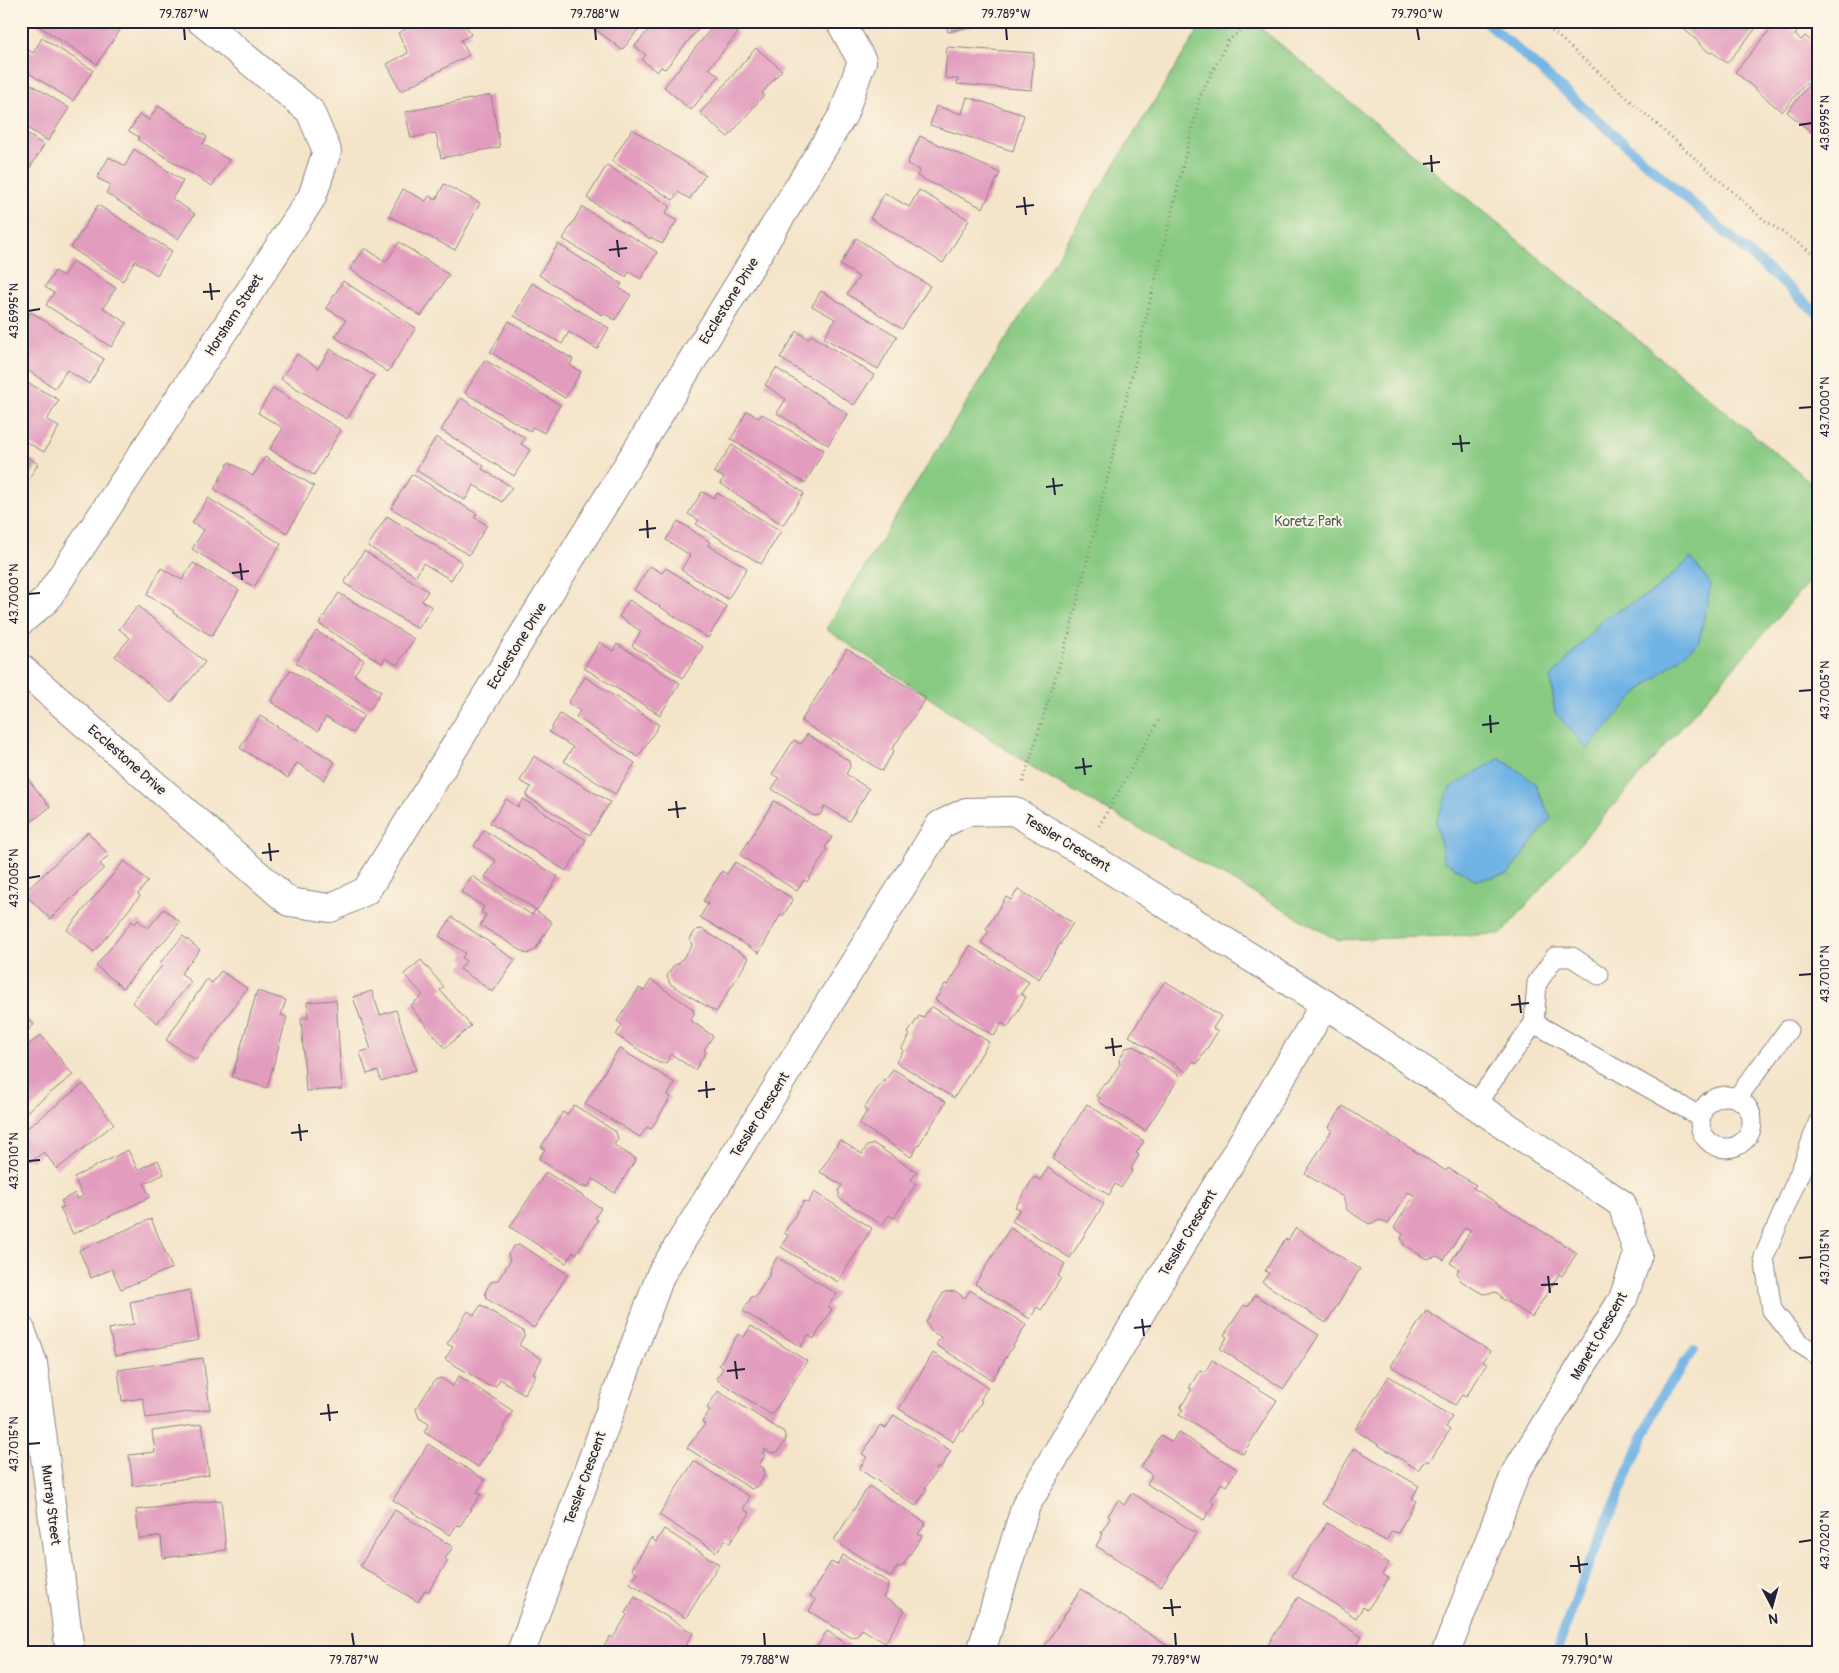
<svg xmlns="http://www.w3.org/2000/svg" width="1839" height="1673" viewBox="0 0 1839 1673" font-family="Pangolin,sans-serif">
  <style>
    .green { fill: #88ca82; stroke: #55765e }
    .water { fill: #6fb3e5; stroke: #486a90 }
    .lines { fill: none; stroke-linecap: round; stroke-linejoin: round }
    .stream { stroke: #6fb3e5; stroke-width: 10 }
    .building { fill: #e29cbe }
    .service-casing { stroke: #8b8382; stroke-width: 21 }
    .minor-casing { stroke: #8b8382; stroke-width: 30 }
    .path { stroke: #8b8382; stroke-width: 3; stroke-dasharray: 1 4; stroke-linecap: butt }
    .service { stroke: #fff; stroke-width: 19 }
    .minor { stroke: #fff; stroke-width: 28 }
    .ticks { fill: none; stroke: #22223b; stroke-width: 2 }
    .labels { text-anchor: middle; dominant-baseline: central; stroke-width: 4; stroke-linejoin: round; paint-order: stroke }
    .street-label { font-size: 14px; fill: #22223b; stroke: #fcf5e5 }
    .park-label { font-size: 14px; fill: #465d54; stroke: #fcf5e5 }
    .neatline { fill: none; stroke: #22223b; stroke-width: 2 }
    .ticks-label { font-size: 12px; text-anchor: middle; fill: #22223b }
  </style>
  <rect width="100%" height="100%" fill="#fcf5e5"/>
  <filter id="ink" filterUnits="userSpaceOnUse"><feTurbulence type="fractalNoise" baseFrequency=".02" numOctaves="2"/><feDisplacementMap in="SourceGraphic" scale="10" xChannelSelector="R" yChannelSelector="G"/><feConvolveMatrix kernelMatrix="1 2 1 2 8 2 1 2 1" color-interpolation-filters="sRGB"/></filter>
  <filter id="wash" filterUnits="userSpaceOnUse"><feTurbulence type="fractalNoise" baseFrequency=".0096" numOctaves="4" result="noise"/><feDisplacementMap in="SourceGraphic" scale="20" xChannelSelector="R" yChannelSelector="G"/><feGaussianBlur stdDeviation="1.12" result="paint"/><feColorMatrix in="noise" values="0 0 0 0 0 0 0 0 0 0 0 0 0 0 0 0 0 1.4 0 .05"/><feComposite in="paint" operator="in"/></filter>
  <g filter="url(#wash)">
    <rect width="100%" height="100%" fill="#f4e4c9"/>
    <!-- green -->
    <polygon class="green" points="1204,21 1252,21 1818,488 1818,571 1501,934 1337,940 1040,772 826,629"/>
    <!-- water -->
    <g class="water">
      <polygon points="1691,558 1711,584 1699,642 1635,695 1587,749 1555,713 1551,678 1602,620 1655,590"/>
      <polygon points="1500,758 1534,782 1551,818 1508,874 1476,880 1444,861 1436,821 1450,788"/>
    </g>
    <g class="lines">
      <!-- stream -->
      <g class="stream">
        <polyline points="1485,21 1818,314"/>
        <polyline points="1556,1652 1587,1569 1660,1398 1694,1350"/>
      </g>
    </g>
    <g id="blocks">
      <!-- building -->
      <g class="building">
        <polygon points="31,21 107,21 120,30 97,64"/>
        <polygon points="339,21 350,21 345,26"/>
        <polygon points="421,21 464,21 471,35 461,40 469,55 401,91 387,64 408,53 398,33"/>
        <polygon points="599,21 645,21 622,50 594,28"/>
        <polygon points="656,21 674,21 676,23 677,21 705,21 665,69 661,67 657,72 642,60 646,55 635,46"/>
        <polygon points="717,21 724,21 738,33 709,68 719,76 691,110 664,87"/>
        <polygon points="945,21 991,21 991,22 948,32"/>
        <polygon points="1680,21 1762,21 1727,63 1712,52 1710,53 1699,44 1700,43 1678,24"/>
        <polygon points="1777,21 1784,21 1797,32 1795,35 1801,40 1805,36 1818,47 1818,138 1787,112 1809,85 1806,83 1782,112 1735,72"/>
        <polygon points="42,38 93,70 73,101 21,68 21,45 33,53"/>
        <polygon points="947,47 1034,53 1031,90 957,84 958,79 945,78"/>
        <polygon points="756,48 782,70 762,93 764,95 728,137 700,113"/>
        <polygon points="21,78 69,108 48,141 21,124"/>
        <polygon points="491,95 500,147 441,158 436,133 411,138 405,112"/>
        <polygon points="967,97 1024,115 1013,151 930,125 936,106 962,114"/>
        <polygon points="158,106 207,137 203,144 229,160 212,186 138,140 139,137 129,131 140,114 149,120"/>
        <polygon points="632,129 705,175 690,199 678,192 673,200 612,161"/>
        <polygon points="21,130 44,145 23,179 21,177"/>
        <polygon points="920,136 1000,173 983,208 917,176 920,170 907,164"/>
        <polygon points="134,149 183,181 172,199 195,214 178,239 106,193 111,185 97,178 109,157 125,166"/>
        <polygon points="607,165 670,206 665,214 677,221 662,244 651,237 650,239 587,198"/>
        <polygon points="444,184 480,203 455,250 389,216 403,189 426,201 429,196 436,200"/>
        <polygon points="919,190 969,220 943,263 870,218 885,193 909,207"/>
        <polygon points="98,205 172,251 157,275 135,261 123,281 71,248"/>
        <polygon points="582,207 657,252 641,279 629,272 626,277 563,239"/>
        <polygon points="856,238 930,286 902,329 847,294 859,277 840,265"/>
        <polygon points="399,242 449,275 421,316 350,269 365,248 386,262"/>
        <polygon points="558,244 622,284 619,288 631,295 615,320 603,313 602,315 539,275"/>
        <polygon points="73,261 116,288 103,308 127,323 111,347 46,305 54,293 45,287 55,271 63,276"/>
        <polygon points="343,281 416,328 388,372 335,337 346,320 326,308"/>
        <polygon points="532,283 609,328 597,349 569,332 562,344 514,316"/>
        <polygon points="821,291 897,336 878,369 824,338 835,319 812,306"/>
        <polygon points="31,312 104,359 89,384 67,370 55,388 21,366 21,327"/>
        <polygon points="509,321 573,359 570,365 581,372 565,398 490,352"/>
        <polygon points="797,331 808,339 811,335 874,375 854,405 780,358"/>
        <polygon points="330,349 374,376 347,419 281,379 297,354 318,368"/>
        <polygon points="485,360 560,405 544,433 533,427 530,431 465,393"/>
        <polygon points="776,368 848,414 828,445 777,413 786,399 765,385"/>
        <polygon points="21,379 59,400 47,420 59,427 44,452 21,439"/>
        <polygon points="273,388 341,430 314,475 270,449 283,428 258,413"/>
        <polygon points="461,398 525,438 521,444 530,450 514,476 441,430"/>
        <polygon points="747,411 759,418 762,414 824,450 805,483 731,439"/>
        <polygon points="436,437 484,466 482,469 512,487 502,502 474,485 465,500 416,470"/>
        <polygon points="732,445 804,493 783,525 720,483 724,478 714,472"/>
        <polygon points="21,453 38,464 21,491"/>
        <polygon points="265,457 314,486 287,533 214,489 229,462 253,476"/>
        <polygon points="412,474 477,514 474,517 487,525 469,555 391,508"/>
        <polygon points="702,492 714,498 717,493 781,531 761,564 696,524 699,520 688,514"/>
        <polygon points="208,498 281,544 254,587 192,549 204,530 192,523"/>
        <polygon points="387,516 462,562 451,580 423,563 416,576 368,546"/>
        <polygon points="678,521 710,542 708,545 747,568 728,599 681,570 690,555 666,540"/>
        <polygon points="364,551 428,591 422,601 432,607 418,629 344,583"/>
        <polygon points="193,563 239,590 212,636 173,613 174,611 147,595 161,568 182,580"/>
        <polygon points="650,566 662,573 666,568 727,607 708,638 634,590"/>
        <polygon points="339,593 414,639 397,665 385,658 382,663 319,624"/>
        <polygon points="629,600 703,647 683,678 632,646 641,631 619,617"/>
        <polygon points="138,606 205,662 171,703 115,656 130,638 119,629"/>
        <polygon points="316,631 364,660 354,675 381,691 370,710 296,663"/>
        <polygon points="600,642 613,651 617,644 680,683 660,715 584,668"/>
        <polygon points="847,649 926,698 892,749 894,751 882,771 801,721"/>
        <polygon points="290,670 364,715 353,733 326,717 318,731 271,702"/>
        <polygon points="585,677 659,725 638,757 576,717 580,711 568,703"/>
        <polygon points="560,714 635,763 615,794 564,761 573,747 549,732"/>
        <polygon points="260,716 335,762 324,780 297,763 288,778 240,748"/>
        <polygon points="807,734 849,761 850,767 846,774 869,789 849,821 825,806 820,815 814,816 772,789 779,778 772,774 794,740 801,744"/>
        <polygon points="534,756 610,802 590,835 526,796 531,787 520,781"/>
        <polygon points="21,770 50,807 21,830"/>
        <polygon points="506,799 518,807 523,799 586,840 566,871 490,823"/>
        <polygon points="774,801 832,837 825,848 827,850 807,882 804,880 797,891 740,855"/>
        <polygon points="484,830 558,877 537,910 485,877 496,861 474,846"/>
        <polygon points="88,832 109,855 100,864 104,868 50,919 24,893"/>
        <polygon points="124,861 148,881 138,894 140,896 94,952 67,930"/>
        <polygon points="735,862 793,899 783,916 781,914 759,953 700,917 708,904 703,901 722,871 727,874"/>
        <polygon points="472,876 532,915 535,910 552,922 535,950 527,954 480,925 486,915 481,912 484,907 461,892"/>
        <polygon points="1018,889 1073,923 1039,979 981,943 989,931 986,929 1006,897 1011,900"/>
        <polygon points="164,909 180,922 159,947 158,946 123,988 96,966 132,921 135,924 138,920 148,928"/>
        <polygon points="452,917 515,960 493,992 460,969 466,961 462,958 465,953 439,936"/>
        <polygon points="702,929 749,958 716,1012 670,984 667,976 673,966 679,963 692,946 690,939 696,930"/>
        <polygon points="183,936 200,950 181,973 191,982 157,1023 132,1002 162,966 160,963"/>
        <polygon points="970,946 1029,982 1021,994 1026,997 1008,1027 1002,1023 994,1036 935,1000 945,984 948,985 962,962 961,961"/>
        <polygon points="421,960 444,987 440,990 471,1026 445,1048 410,1006 423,995 404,974"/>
        <polygon points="221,971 247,988 196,1060 166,1040 207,979 212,983"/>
        <polygon points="651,980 693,1009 694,1014 690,1020 713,1036 704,1050 706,1052 695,1070 671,1054 666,1063 659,1063 616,1035 622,1025 617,1021 639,988 644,991"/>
        <polygon points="1165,981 1221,1016 1213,1028 1218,1031 1197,1064 1193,1061 1186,1072 1129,1036"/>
        <polygon points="257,991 286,1000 281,1015 287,1017 267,1088 232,1077"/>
        <polygon points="372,991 380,1015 396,1010 416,1070 381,1081 378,1071 367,1074 360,1052 371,1049 353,997"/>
        <polygon points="336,1000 342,1089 306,1091 301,1018 308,1018 307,1002"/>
        <polygon points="931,1006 989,1042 954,1098 896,1062 904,1050 901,1049 910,1035 908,1033 919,1016 923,1018"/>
        <polygon points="21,1010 34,1025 21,1036"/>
        <polygon points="41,1035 73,1075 21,1116 21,1051"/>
        <polygon points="1134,1046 1180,1076 1145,1131 1098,1101 1100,1098 1096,1096 1104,1084 1108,1083 1120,1064 1119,1060 1126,1048"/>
        <polygon points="619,1048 675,1083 668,1095 671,1097 651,1129 647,1127 640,1137 585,1104"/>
        <polygon points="893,1069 946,1102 911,1157 859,1124 867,1111 864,1109 883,1080 885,1082"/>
        <polygon points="83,1084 114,1124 57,1169 44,1152 31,1162 21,1149 21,1133"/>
        <polygon points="1087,1104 1144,1141 1136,1153 1139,1155 1131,1169 1133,1170 1121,1188 1115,1184 1109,1195 1052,1159"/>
        <polygon points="574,1105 616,1132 618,1139 614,1145 636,1159 615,1193 593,1179 588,1187 581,1187 539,1159 545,1149 541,1147 563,1112 567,1115"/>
        <polygon points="1343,1106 1446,1171 1448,1168 1476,1185 1473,1188 1577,1253 1562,1276 1559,1274 1532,1317 1501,1298 1501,1296 1496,1292 1483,1294 1461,1281 1457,1273 1459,1269 1450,1263 1471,1230 1465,1227 1444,1260 1437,1256 1427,1259 1404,1245 1401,1238 1403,1234 1394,1228 1414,1195 1408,1192 1388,1224 1381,1220 1369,1224 1347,1210 1343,1197 1305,1174 1332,1130 1329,1127"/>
        <polygon points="840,1140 862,1154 867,1146 874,1144 917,1172 911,1180 916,1184 894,1218 889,1215 882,1225 839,1198 839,1190 842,1185 820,1172"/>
        <polygon points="128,1150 138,1170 158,1160 164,1174 144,1184 150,1197 73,1234 60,1208 64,1207 61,1201 75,1193 78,1199 83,1196 74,1177"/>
        <polygon points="1048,1168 1104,1204 1070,1258 1012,1221 1020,1209 1015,1207 1034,1177 1040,1180"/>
        <polygon points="546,1172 601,1208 595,1218 598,1220 576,1254 573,1252 566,1263 510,1227"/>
        <polygon points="814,1192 872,1228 838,1282 781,1247 788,1235 784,1233 804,1201 808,1203"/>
        <polygon points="151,1219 172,1268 121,1289 112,1269 91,1278 79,1250"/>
        <polygon points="1010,1228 1065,1264 1058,1276 1061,1278 1041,1310 1037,1307 1030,1319 975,1284"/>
        <polygon points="1296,1228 1360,1269 1326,1323 1262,1282 1269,1273 1265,1271 1285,1239 1288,1240"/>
        <polygon points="520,1245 568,1274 534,1328 487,1299 485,1292 491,1282 498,1280 510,1261 508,1254 514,1246"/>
        <polygon points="777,1257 837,1294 828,1306 832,1309 814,1339 808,1335 801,1347 743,1311 752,1296 755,1298 770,1274 768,1273"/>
        <polygon points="190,1290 199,1340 115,1356 109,1329 134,1324 130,1302"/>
        <polygon points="970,1290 1026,1325 992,1380 936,1345 941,1337 930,1330 926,1322 944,1292 955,1291 965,1298"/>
        <polygon points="1255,1295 1319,1335 1284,1389 1220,1349 1227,1337 1224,1335 1244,1305 1248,1307"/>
        <polygon points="481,1305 523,1331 524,1336 519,1345 542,1359 533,1373 536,1374 524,1394 500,1379 496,1386 489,1386 445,1359 453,1347 447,1344 468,1311 474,1315"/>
        <polygon points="1426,1311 1490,1351 1483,1362 1487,1364 1466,1397 1462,1395 1455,1405 1391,1366"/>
        <polygon points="751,1326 807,1361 772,1415 716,1379 723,1368 719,1365 738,1334 744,1337"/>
        <polygon points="933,1353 988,1387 980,1400 982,1401 963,1432 960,1430 953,1442 899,1409"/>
        <polygon points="203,1358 210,1409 146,1418 143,1398 122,1401 118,1370"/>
        <polygon points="1212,1360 1277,1400 1243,1454 1179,1415 1183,1409 1180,1408 1192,1389 1189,1388 1200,1370 1205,1372"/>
        <polygon points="459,1376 513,1411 503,1426 505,1428 478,1467 424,1432 429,1424 419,1418 416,1409 435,1380 441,1378 453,1386"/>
        <polygon points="1389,1376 1452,1417 1446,1427 1450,1430 1429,1462 1425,1460 1418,1470 1355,1430"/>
        <polygon points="718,1391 784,1432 786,1440 778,1452 771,1453 765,1449 762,1453 765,1455 759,1465 764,1468 764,1476 758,1486 751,1489 687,1448 705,1424 702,1422 710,1410 707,1408"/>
        <polygon points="894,1415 951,1451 940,1469 938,1467 931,1479 925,1488 927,1489 916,1506 859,1469 867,1457 862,1454 880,1425 886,1428"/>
        <polygon points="202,1424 209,1475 133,1486 129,1455 155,1452 152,1431"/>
        <polygon points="1178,1432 1237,1469 1226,1486 1221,1483 1210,1500 1214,1503 1204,1520 1147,1484 1152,1475 1141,1467 1161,1435 1172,1442"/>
        <polygon points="428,1444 485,1480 477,1492 481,1494 460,1526 457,1525 450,1535 393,1500"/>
        <polygon points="1354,1448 1419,1486 1412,1498 1416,1501 1398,1533 1392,1531 1386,1541 1322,1504"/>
        <polygon points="694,1461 750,1497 743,1509 750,1513 730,1543 725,1540 717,1552 659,1515"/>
        <polygon points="869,1486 926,1523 918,1534 922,1536 901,1568 898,1566 891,1577 834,1540"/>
        <polygon points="1132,1493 1196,1533 1161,1587 1096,1546 1103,1534 1101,1533 1110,1518 1108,1516 1118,1500 1124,1505"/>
        <polygon points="221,1500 226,1550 163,1558 161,1536 139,1539 136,1510"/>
        <polygon points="395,1510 453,1547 445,1559 448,1561 428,1592 425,1590 418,1602 360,1566"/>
        <polygon points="1327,1523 1389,1563 1382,1574 1389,1578 1367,1610 1363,1607 1356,1618 1292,1576"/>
        <polygon points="664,1529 719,1564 686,1618 630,1583 637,1572 632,1569 651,1538 656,1542"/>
        <polygon points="843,1555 888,1582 887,1590 883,1597 905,1610 885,1643 862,1629 857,1636 851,1637 809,1611 816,1600 810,1596 831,1562 837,1565"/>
        <polygon points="1081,1589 1177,1652 1041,1652"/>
        <polygon points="635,1597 693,1633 685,1646 693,1652 601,1652 610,1636 613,1638 627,1615 625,1613"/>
        <polygon points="1298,1597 1362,1637 1355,1648 1361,1652 1264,1651"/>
        <polygon points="827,1631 859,1652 814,1652"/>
      </g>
    </g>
  </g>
  <g filter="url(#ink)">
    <use href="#blocks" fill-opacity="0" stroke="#8b8382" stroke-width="1"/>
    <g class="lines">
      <!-- service casing -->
      <g class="service-casing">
        <g id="service">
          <polyline points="1534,1023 1701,1117"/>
          <circle cx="1726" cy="1122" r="26"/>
          <polyline points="1737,1098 1788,1030"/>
          <polyline points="1475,1105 1534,1023 1537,983 1555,957 1572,957 1599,975"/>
          <polyline points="1818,1123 1803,1165 1764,1257 1772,1310 1799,1343 1818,1355"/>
        </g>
      </g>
      <!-- minor casing -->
      <g class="minor-casing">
        <g id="minor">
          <polyline points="21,621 46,600 312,197 327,151 310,111 201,21"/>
          <polyline points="21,668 289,902 330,908 366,891 843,115 862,61 840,21"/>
          <polyline points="1325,1004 1622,1204 1638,1254 1623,1299 1516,1472 1446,1652"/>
          <polyline points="21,1330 33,1363 70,1652"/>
          <polyline points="521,1652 661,1274 940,825 966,812 1014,811 1084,853 1325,1004 1026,1505 981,1652"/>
        </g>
      </g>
      <!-- path -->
      <g class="path">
        <polyline points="1541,21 1763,219 1818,257"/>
        <polyline points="1023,782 1071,627 1200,96 1228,41 1252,21"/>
        <polyline points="1099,826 1159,720"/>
      </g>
      <!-- service -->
      <use href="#service" class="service"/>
      <!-- minor -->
      <use href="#minor" class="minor"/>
    </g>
  </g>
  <!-- ticks -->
  <path class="ticks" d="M 184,28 L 185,40M 595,28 L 596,40M 1006,28 L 1007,40M 1417,28 L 1419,40M 1799,125 L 1812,123M 1431,155 L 1432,172M 1423,164 L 1440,162M 1024,197 L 1026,215M 1016,207 L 1034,205M 617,240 L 619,257M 609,250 L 627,248M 210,283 L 212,300M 203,292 L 220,291M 28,311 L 40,309M 1799,408 L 1812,407M 1460,435 L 1462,452M 1452,444 L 1470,443M 1053,478 L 1055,495M 1046,487 L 1063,485M 647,520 L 648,538M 639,530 L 656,528M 240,563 L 242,580M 232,573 L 249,571M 28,594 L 40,593M 1799,691 L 1812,690M 1490,715 L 1491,733M 1482,725 L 1499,723M 1083,758 L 1085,775M 1075,768 L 1092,766M 676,801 L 678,818M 668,810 L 686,808M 269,843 L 271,861M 262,853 L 279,851M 28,878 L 40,876M 1799,975 L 1812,974M 1519,995 L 1521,1013M 1511,1005 L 1529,1003M 1112,1038 L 1114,1056M 1105,1048 L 1122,1046M 706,1081 L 707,1098M 698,1091 L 715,1089M 299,1124 L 301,1141M 291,1133 L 308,1131M 28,1161 L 40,1160M 1799,1258 L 1812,1257M 1548,1276 L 1550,1293M 1541,1285 L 1558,1284M 1142,1319 L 1144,1336M 1134,1328 L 1151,1326M 735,1361 L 737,1379M 727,1371 L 745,1369M 328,1404 L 330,1421M 320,1414 L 338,1412M 28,1444 L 40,1443M 1799,1542 L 1812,1540M 1578,1556 L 1580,1573M 1570,1566 L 1588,1564M 1171,1599 L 1173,1616M 1163,1608 L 1181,1607M 352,1633 L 354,1646M 764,1633 L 765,1646M 1175,1633 L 1176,1646M 1586,1633 L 1587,1646"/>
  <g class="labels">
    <!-- street labels -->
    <g class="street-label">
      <text transform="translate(729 301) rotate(-58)">Ecclestone Drive</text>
      <text transform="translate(234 315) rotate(-57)">Horsham Street</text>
      <text transform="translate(517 646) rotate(-58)">Ecclestone Drive</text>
      <text transform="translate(127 760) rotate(41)">Ecclestone Drive</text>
      <text transform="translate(1067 843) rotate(31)">Tessler Crescent</text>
      <text transform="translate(760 1115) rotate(-58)">Tessler Crescent</text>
      <text transform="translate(1188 1233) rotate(-59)">Tessler Crescent</text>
      <text transform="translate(1599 1336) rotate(-60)">Manett Crescent</text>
      <text transform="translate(585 1478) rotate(-70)">Tessler Crescent</text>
      <text transform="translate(51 1505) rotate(83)">Murray Street</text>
    </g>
    <!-- park labels -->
    <g class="park-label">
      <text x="1308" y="521">Koretz Park</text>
    </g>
  </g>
  <!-- margin -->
  <rect width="1839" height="1673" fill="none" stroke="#fcf5e5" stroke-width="55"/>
  <!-- north arrow -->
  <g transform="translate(1772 1606) rotate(174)" stroke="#fcf5e5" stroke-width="4" paint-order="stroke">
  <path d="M0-4L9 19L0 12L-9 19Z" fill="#22223b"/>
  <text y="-8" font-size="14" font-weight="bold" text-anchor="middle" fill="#22223b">N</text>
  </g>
  <rect x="28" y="28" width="1784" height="1618" class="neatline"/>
  <g class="ticks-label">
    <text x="184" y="18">79.787°W</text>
    <text x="595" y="18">79.788°W</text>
    <text x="1006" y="18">79.789°W</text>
    <text x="1417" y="18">79.790°W</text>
    <text transform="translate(1825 123) rotate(-90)" y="4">43.6995°N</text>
    <text transform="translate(14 311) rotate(-90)" y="4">43.6995°N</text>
    <text transform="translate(1825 407) rotate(-90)" y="4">43.7000°N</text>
    <text transform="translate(14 594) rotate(-90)" y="4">43.7000°N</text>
    <text transform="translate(1825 690) rotate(-90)" y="4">43.7005°N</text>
    <text transform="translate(14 878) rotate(-90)" y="4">43.7005°N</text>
    <text transform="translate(1825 974) rotate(-90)" y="4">43.7010°N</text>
    <text transform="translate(14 1161) rotate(-90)" y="4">43.7010°N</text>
    <text transform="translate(1825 1257) rotate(-90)" y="4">43.7015°N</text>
    <text transform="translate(14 1444) rotate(-90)" y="4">43.7015°N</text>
    <text transform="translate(1825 1540) rotate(-90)" y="4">43.7020°N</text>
    <text x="354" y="1664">79.787°W</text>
    <text x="765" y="1664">79.788°W</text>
    <text x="1176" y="1664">79.789°W</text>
    <text x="1587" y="1664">79.790°W</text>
  </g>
</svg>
